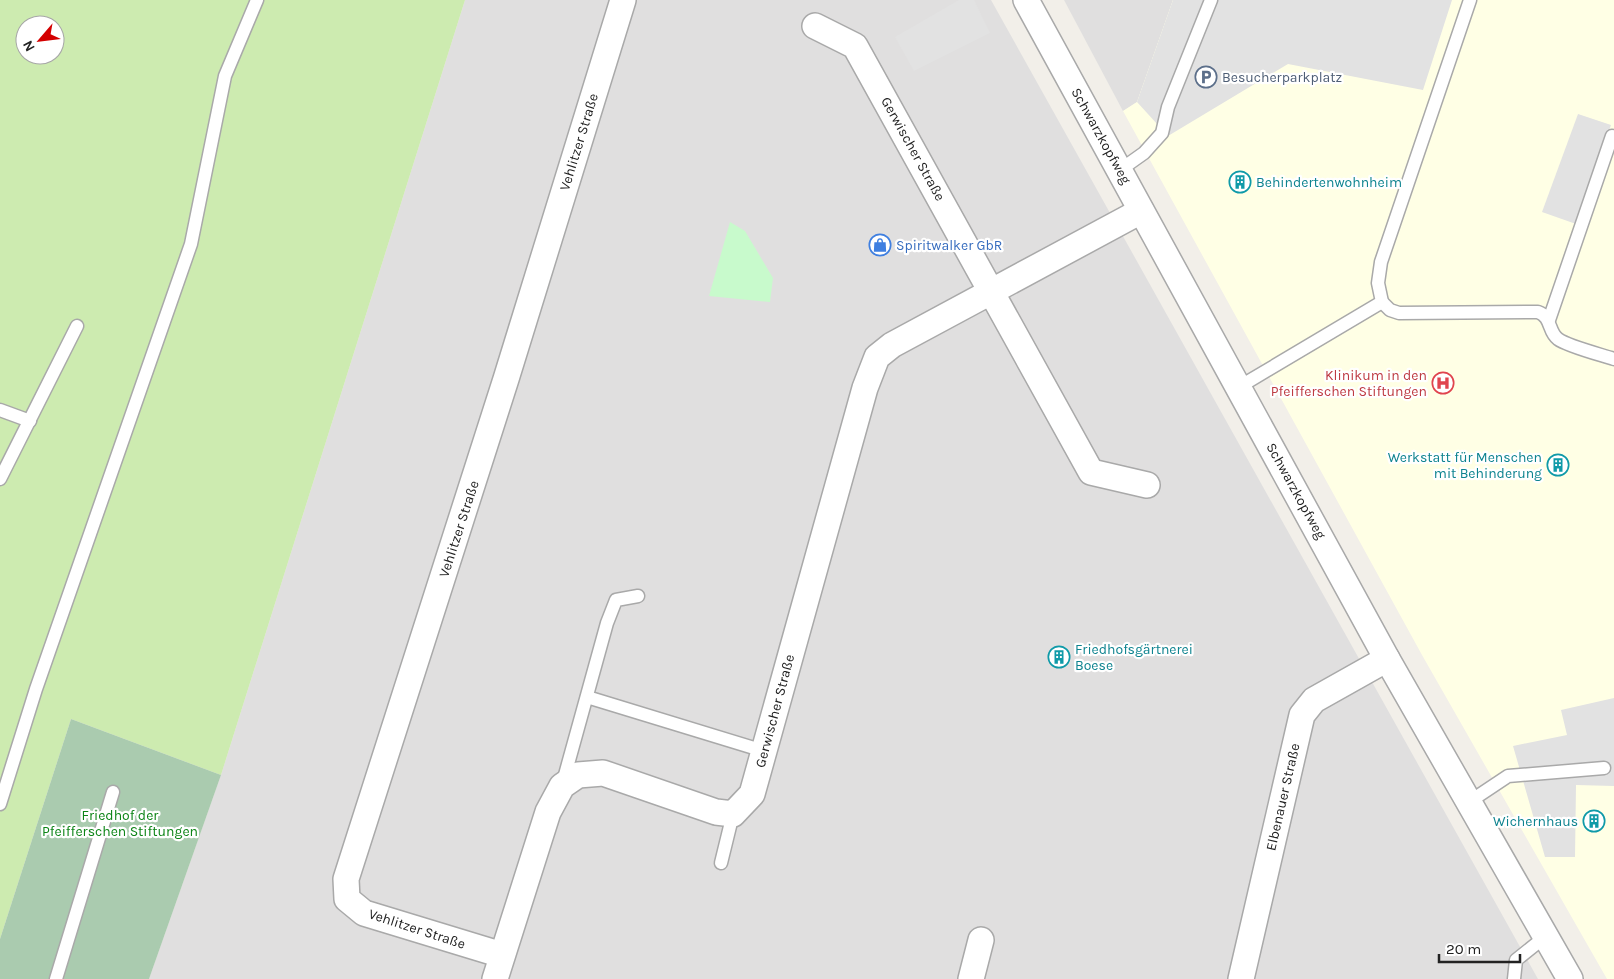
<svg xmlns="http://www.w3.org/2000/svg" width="1614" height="979" viewBox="0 0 1614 979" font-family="Karla,sans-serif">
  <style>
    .residential { fill: #e0dfdf }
    .education { fill: #ffffe5 }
    .grass { fill: #cdebb0; fill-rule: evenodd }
    .cemetery { fill: #aacbaf }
    .park { fill: #c8facc }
    .parking { fill: #e2e2e2 }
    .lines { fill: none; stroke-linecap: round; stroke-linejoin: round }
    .lane-casing { stroke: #a9a9a9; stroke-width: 15 }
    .street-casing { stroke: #a9a9a9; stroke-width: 28 }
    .lane { stroke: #fff; stroke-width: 12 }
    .street { stroke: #fff; stroke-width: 25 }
    .labels { text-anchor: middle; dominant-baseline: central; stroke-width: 4.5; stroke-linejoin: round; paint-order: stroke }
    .service-label { font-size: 14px; fill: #4e5e75; stroke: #fff; text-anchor: start }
    .street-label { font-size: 14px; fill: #222; stroke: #fff }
    .culture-label { font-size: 14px; fill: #0d838f; stroke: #fff; text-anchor: start }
    .shop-label { font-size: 14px; fill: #366cbe; stroke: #fff; text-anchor: start }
    .health-label { font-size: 14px; fill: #be3a42; stroke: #fff; text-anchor: end }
    .park-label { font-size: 14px; fill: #0c8416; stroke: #fff }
  </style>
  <rect width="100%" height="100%" fill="#f2efe9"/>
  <!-- residential -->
  <g class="residential">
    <polygon points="465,0 991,0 1538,979 149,979 221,775"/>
    <polygon points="1064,0 1173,0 1137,102 1123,111"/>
  </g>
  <!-- education -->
  <polygon class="education" points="1173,0 1614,0 1614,979 1607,979 1422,655 1123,111 1137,102"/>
  <!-- grass -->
  <path class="grass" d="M 0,0 L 465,0 L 221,775 L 71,719 L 0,939 ZM 25,25 L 55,25 L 55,55 L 25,55 Z"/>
  <!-- cemetery -->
  <polygon class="cemetery" points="71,719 221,775 149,979 0,979 0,939"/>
  <!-- park -->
  <polygon class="park" points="730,222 745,231 773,278 770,302 709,296"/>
  <!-- parking -->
  <g class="parking">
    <polygon points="959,0 974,0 990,33 914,71 895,37"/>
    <polygon points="1173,0 1452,0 1423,90 1288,64 1168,136 1137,102"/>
    <polygon points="1578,114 1611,125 1576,224 1542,212"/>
    <polygon points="1614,698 1614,786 1576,785 1575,857 1545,857 1513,746 1567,735 1561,710"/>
  </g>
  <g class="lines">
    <!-- lane casing -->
    <g class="lane-casing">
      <g id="lane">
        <polyline points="1120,170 1144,153 1162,133 1168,107 1211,0"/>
        <path d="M 1382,302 L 1390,310 L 1399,313 L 1538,312 C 1552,317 1548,332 1558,339 C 1567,346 1602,355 1614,359"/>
        <polyline points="1549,320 1612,136 1614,137"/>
        <polyline points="1239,387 1382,302 1378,283 1381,262 1470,0"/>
        <polyline points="0,410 30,421"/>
        <polyline points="0,479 77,326"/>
        <polyline points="587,697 764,751"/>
        <polyline points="563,782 607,623 616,600 638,596"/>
        <polyline points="1469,802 1508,776 1604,768"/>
        <polyline points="0,804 36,689 191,244 225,76 257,0"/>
        <polyline points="721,863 733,814"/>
        <polyline points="56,979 113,792"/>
        <polyline points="1514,979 1516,960 1546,936"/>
      </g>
    </g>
    <!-- street casing -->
    <g class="street-casing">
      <g id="street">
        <polyline points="1026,0 1387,659 1570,979"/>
        <polyline points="815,26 855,46 1091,472 1147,485"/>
        <polyline points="502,955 364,913 347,899 346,879 506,379 623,0"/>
        <polyline points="495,979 548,812 562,786 578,775 603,773 716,812 733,814 752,794 865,388 877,357 892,345 1141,211"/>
        <polyline points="971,979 981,940"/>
        <polyline points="1241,979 1302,715 1314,700 1387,659"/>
      </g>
    </g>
    <!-- lane -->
    <use href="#lane" class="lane"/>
    <!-- street -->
    <use href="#street" class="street"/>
  </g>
  <!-- icons -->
  <defs>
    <g id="parking-ring" transform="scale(1.125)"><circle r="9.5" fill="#fff" stroke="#5c6f8a" stroke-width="1.5"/><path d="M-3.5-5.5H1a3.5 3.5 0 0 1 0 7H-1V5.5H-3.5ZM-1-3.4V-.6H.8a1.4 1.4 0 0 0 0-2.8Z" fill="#5c6f8a"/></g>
    <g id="building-ring" transform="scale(1.125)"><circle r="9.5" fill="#fff" stroke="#0f9aa8" stroke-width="1.5"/><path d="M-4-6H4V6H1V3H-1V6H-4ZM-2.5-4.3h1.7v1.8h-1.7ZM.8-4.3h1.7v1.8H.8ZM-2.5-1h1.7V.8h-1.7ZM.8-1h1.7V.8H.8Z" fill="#0f9aa8"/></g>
    <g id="shop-ring" transform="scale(1.125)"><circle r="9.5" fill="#fff" stroke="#3f7fe0" stroke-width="1.5"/><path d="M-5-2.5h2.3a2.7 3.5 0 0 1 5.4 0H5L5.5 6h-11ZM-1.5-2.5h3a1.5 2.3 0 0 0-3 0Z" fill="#3f7fe0"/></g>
    <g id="hospital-ring" transform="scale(1.125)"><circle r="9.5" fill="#fff" stroke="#e0444e" stroke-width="1.5"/><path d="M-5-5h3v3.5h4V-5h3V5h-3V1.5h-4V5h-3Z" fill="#e0444e"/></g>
  </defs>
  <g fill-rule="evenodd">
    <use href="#parking-ring" x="1206" y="77"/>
    <use href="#building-ring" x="1240" y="182"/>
    <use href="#shop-ring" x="880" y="245"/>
    <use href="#hospital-ring" x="1443" y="383"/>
    <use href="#building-ring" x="1558" y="465"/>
    <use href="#building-ring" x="1059" y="657"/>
    <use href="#building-ring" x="1594" y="821"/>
  </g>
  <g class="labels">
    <!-- service labels -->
    <g class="service-label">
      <text x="1222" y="77">Besucherparkplatz</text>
    </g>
    <!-- street labels -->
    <g class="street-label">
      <text transform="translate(1101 136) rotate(61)">Schwarzkopfweg</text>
      <text transform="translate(579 142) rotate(-73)">Vehlitzer Straße</text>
      <text transform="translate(913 149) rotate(61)">Gerwischer Straße</text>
      <text transform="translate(1296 491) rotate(61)">Schwarzkopfweg</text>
      <text transform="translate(459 529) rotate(-72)">Vehlitzer Straße</text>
      <text transform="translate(775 711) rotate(-75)">Gerwischer Straße</text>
      <text transform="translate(1283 797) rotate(-77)">Elbenauer Straße</text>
      <text transform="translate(417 929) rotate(18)">Vehlitzer Straße</text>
    </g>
    <!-- culture labels -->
    <g class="culture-label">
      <text x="1256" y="182">Behindertenwohnheim</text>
      <text x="1542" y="457" text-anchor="end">Werkstatt für Menschen<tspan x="1542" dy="16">mit Behinderung</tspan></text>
      <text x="1075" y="649">Friedhofsgärtnerei<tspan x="1075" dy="16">Boese</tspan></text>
      <text x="1578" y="821" text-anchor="end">Wichernhaus</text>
    </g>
    <!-- shop labels -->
    <g class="shop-label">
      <text x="896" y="245">Spiritwalker GbR</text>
    </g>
    <!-- health labels -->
    <g class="health-label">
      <text x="1427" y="375">Klinikum in den<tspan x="1427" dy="16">Pfeifferschen Stiftungen</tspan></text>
    </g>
    <!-- park labels -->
    <g class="park-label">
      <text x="120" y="815">Friedhof der<tspan x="120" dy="16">Pfeifferschen Stiftungen</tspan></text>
    </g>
  </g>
  <!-- north arrow -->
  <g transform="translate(40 40) rotate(242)"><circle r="24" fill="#ffffff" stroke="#a7a7a7"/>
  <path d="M0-4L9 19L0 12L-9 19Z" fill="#d40000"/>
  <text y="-8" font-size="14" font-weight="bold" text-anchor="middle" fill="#222222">N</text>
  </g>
  <!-- scale -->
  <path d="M1439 954v8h81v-8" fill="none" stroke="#222222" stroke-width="2.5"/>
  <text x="1446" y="954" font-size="15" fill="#222222" stroke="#ffffff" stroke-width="4" paint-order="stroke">20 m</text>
</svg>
